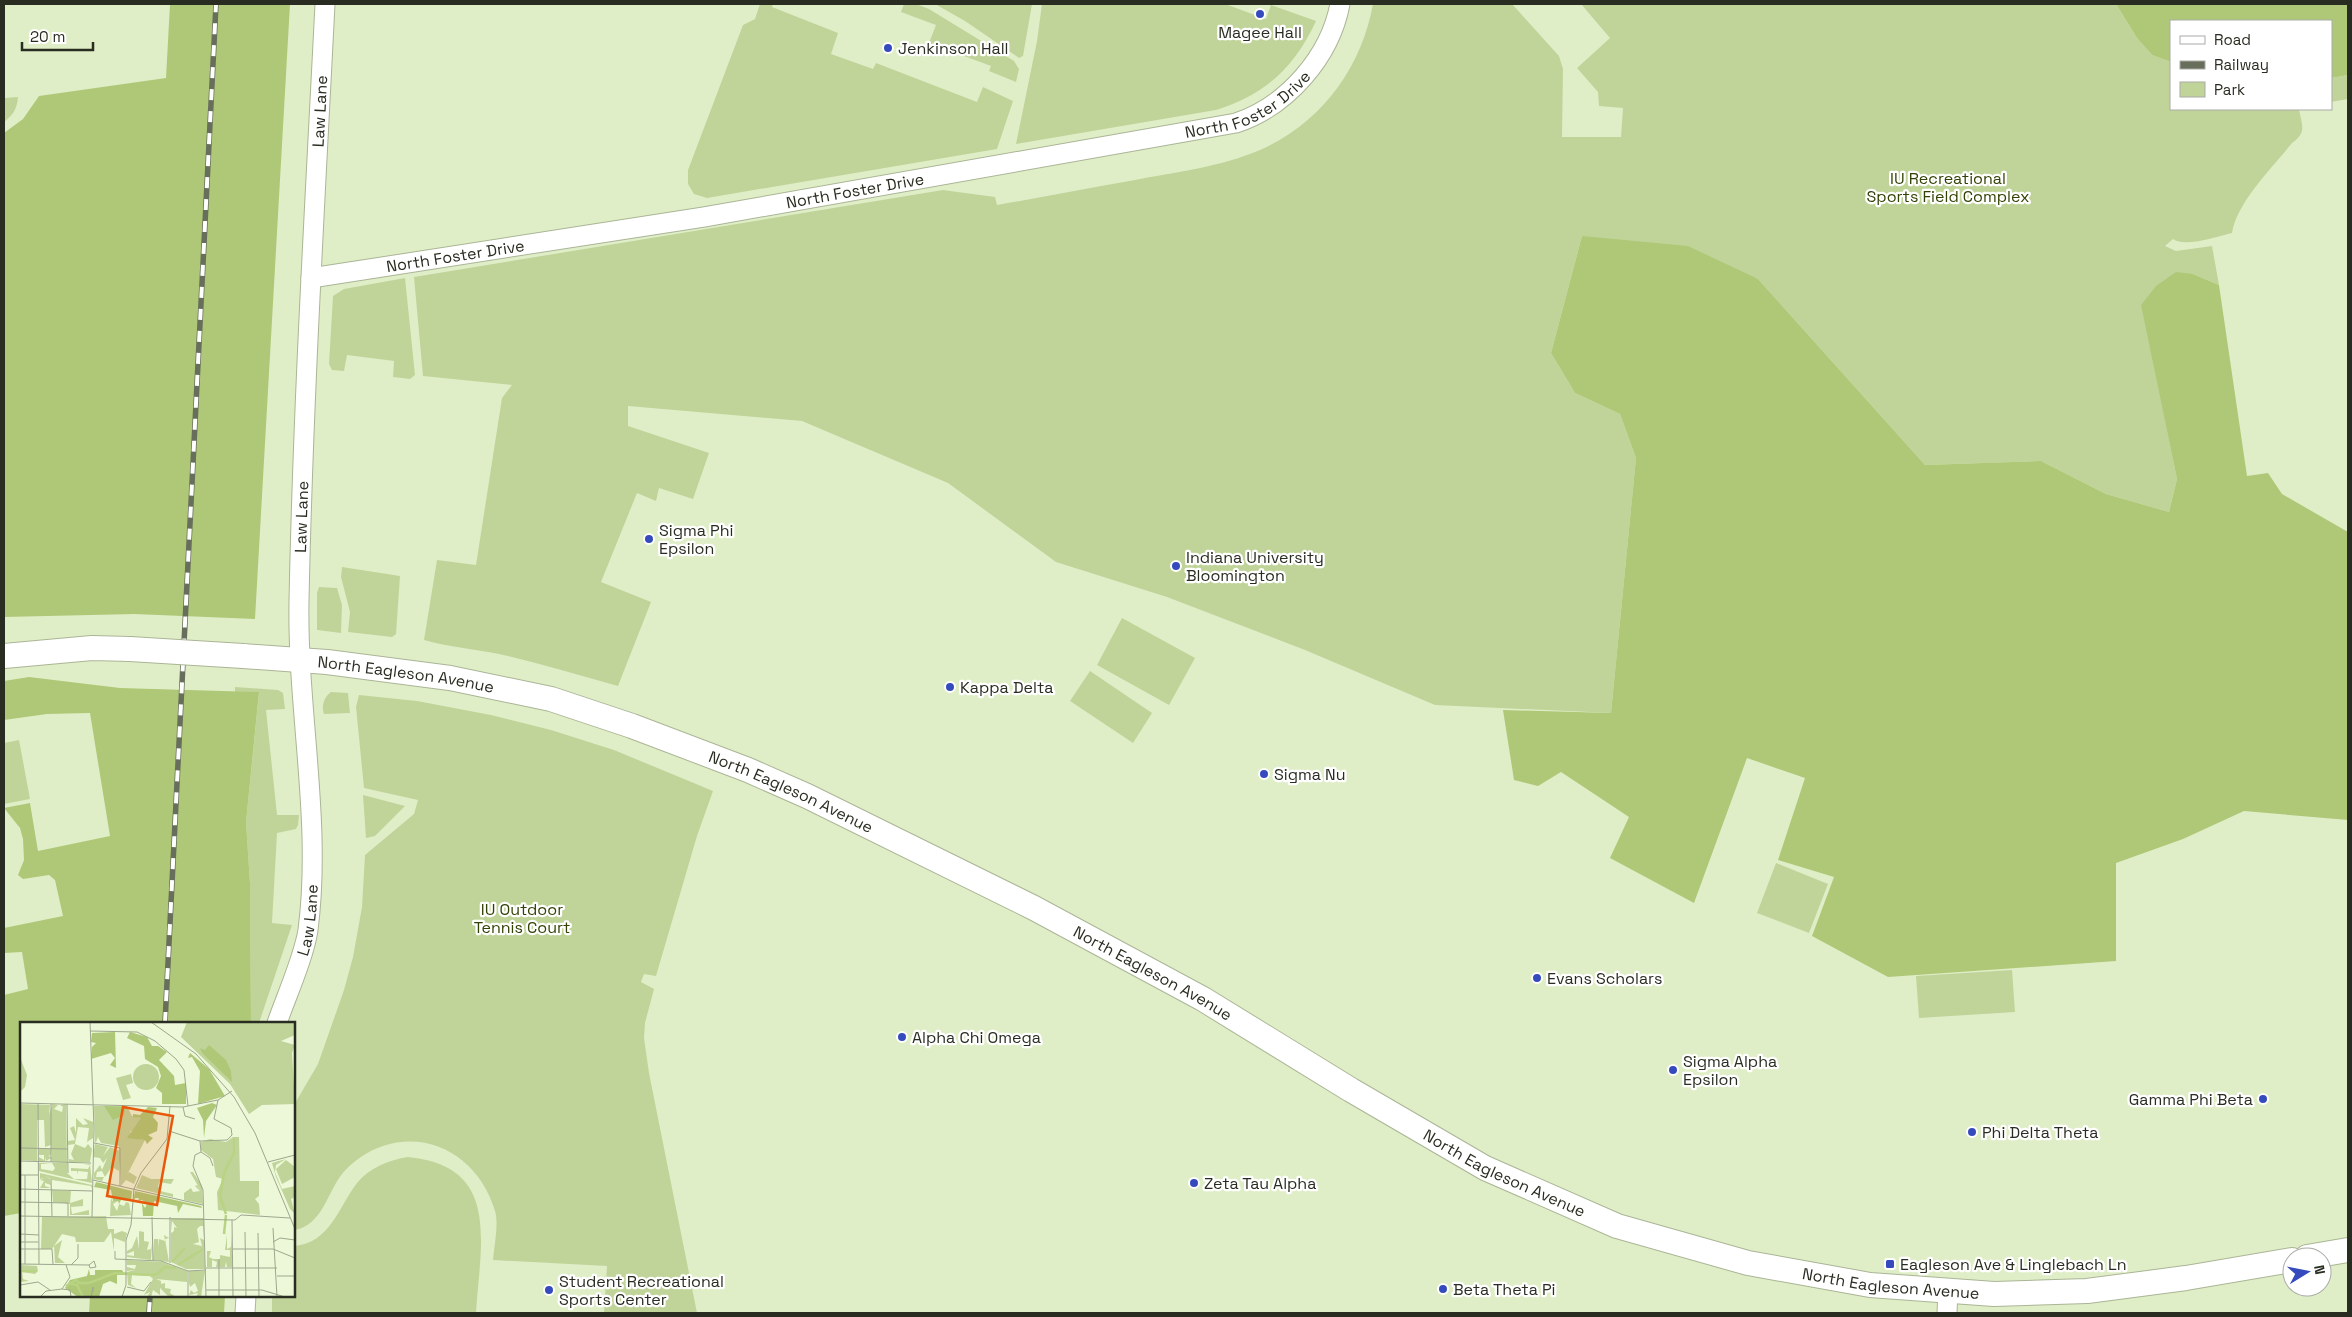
<svg xmlns="http://www.w3.org/2000/svg" width="2352" height="1317" viewBox="0 0 2352 1317" font-family="'Space Grotesk',sans-serif">
  <style>
    .built { fill: #e0eec7; fill-rule: evenodd }
    .green { fill: #c0d49a }
    .forest { fill: #aec878 }
    .lines { fill: none; stroke-linecap: round; stroke-linejoin: round }
    .minor-casing { stroke: #aab596; stroke-width: 21 }
    .tertiary-casing { stroke: #aab596; stroke-width: 26 }
    .minor { stroke: #fff; stroke-width: 19 }
    .tertiary { stroke: #fff; stroke-width: 24 }
    .rail-casing { stroke: #676e5b; stroke-width: 5.5 }
    .rail { stroke: #fff; stroke-width: 4; stroke-dasharray: 11; stroke-linecap: butt }
    .tertiary-bridge-casing { stroke: #aab596; stroke-width: 26; stroke-linecap: butt }
    .tertiary-bridge { stroke: #fff; stroke-width: 24 }
    .poi-dot { fill: #354bbd; stroke: #fff; stroke-width: 2 }
    .labels { text-anchor: middle; dominant-baseline: central; stroke-width: 4.5; stroke-linejoin: round; paint-order: stroke }
    .poi-label { font-size: 16px; fill: #292d21; stroke: #fff; text-anchor: start }
    .street-label { font-size: 16px; fill: #292d21; stroke: #fff }
    .park-label { font-size: 16px; fill: #334204; stroke: #fff }
    .inset-river { fill: none; stroke: #b8d382; stroke-width: 2.5 }
    .inset-road { fill: none; stroke: #9ea78e; stroke-width: 1 }
    .view { fill: #e8590c; fill-opacity: 0.15; stroke: #e8590c; stroke-width: 2.5 }
    .inset-edge { fill: none; stroke: #292d21; stroke-width: 2.5 }
  </style>
  <rect width="100%" height="100%" fill="#ecf8d7"/>
  <!-- built -->
  <path class="built" d="M 4,4 L 2348,4 L 2348,1313 L 4,1313 ZM 2171,21 L 2331,21 L 2331,109 L 2171,109 ZM 21,1023 L 294,1023 L 294,1296 L 21,1296 ZM 2292,1257 L 2322,1257 L 2322,1287 L 2292,1287 Z"/>
  <!-- green -->
  <g class="green">
    <polygon points="760,4 773,4 772,7 838,33 831,54 873,69 876,63 977,102 983,87 1013,101 997,149 707,198 694,194 688,184 688,170 743,25 755,19"/>
    <polygon points="904,4 916,4 929,9 1014,61 1019,69 1016,82 989,71 991,66 929,43 936,25 901,12"/>
    <polygon points="935,4 1032,4 1023,56 1019,58 965,21"/>
    <path d="M 1042,4 L 1225,4 L 1266,19 L 1271,5 L 1316,21 C 1294,68 1266,94 1216,110 L 1016,144 L 1037,41 Z"/>
    <path d="M 1373,4 L 1512,4 L 1559,56 L 1563,69 L 1562,137 L 1621,137 L 1623,108 L 1599,106 L 1598,92 L 1577,68 L 1610,38 L 1581,4 L 2116,4 L 2137,38 L 2152,55 L 2171,62 L 2171,109 L 2299,109 C 2302,126 2307,132 2292,143 C 2272,168 2237,202 2232,233 C 2218,236 2185,248 2173,239 L 2165,246 L 2176,251 L 2212,246 L 2219,285 L 2193,274 L 2142,305 L 2177,479 L 2169,512 L 2106,494 L 2041,461 L 1925,465 L 1758,279 L 1582,236 L 1551,353 L 1575,393 L 1620,414 L 1636,458 L 1611,713 L 1435,705 L 1305,650 L 1167,597 L 1056,562 L 948,483 L 802,421 L 628,406 L 628,426 L 709,453 L 693,499 L 659,488 L 656,501 L 637,493 L 601,582 L 651,602 L 618,686 C 578,675 539,663 499,654 C 474,649 449,647 424,640 L 437,560 L 476,565 L 502,398 L 512,385 L 423,376 L 414,277 L 943,190 L 995,197 L 997,205 C 1043,197 1089,188 1135,180 C 1176,172 1220,167 1260,150 C 1321,123 1361,69 1373,4 Z"/>
    <polygon points="2348,75 2348,99 2331,102 2331,78"/>
    <path d="M 18,97 C 17,109 13,115 4,122 L 4,98 Z"/>
    <polygon points="405,278 415,375 410,379 393,377 394,361 347,355 344,371 332,370 329,364 333,296 344,289"/>
    <polygon points="342,567 400,576 396,634 392,637 348,632 350,612 341,577"/>
    <polygon points="319,587 337,588 342,605 341,633 317,630 317,593"/>
    <polygon points="1122,618 1195,658 1169,705 1097,665"/>
    <polygon points="1090,671 1152,713 1133,743 1070,701"/>
    <polygon points="235,687 278,690 283,693 285,709 266,710 277,815 299,815 298,825 296,829 277,833 272,923 292,925 259,1023 251,1023 250,883 246,822 259,693 235,692"/>
    <path d="M 331,692 L 348,693 L 350,713 L 324,714 C 321,706 324,697 331,692 Z"/>
    <path d="M 359,695 L 417,701 L 491,715 L 551,730 L 614,750 L 713,791 L 697,836 L 656,976 L 644,974 L 641,982 L 654,989 L 645,1023 L 644,1038 L 649,1073 L 697,1313 L 604,1313 L 607,1266 L 493,1260 C 494,1247 499,1223 495,1211 C 481,1162 434,1129 383,1146 C 367,1151 352,1162 342,1174 C 327,1193 322,1226 294,1230 L 294,1105 L 318,1064 L 344,990 L 353,957 L 362,907 L 365,855 L 414,814 L 418,800 L 364,788 L 356,707 Z"/>
    <polygon points="19,740 30,799 4,804 4,743"/>
    <polygon points="363,795 405,806 375,836 366,838"/>
    <polygon points="1776,863 1828,884 1809,933 1757,913"/>
    <polygon points="2012,970 2015,1012 1919,1018 1916,976"/>
    <path d="M 408,1157 C 502,1166 480,1244 476,1313 L 272,1313 L 272,1296 L 294,1296 L 294,1246 C 330,1243 338,1208 357,1183 C 369,1168 389,1160 408,1157 Z"/>
  </g>
  <!-- forest -->
  <g class="forest">
    <polygon points="170,4 290,4 255,619 134,614 4,617 4,133 23,119 39,96 166,78"/>
    <polygon points="2116,4 2348,4 2348,75 2331,78 2331,21 2171,21 2171,62 2152,55 2137,38"/>
    <polygon points="1582,236 1688,246 1758,279 1925,465 2041,461 2106,494 2169,512 2177,479 2141,305 2156,286 2176,272 2193,274 2219,285 2247,476 2268,473 2282,494 2348,532 2348,820 2244,811 2183,839 2116,863 2116,961 1888,977 1812,936 1834,877 1778,860 1805,778 1747,758 1694,903 1610,858 1629,817 1561,772 1538,786 1514,780 1503,710 1611,713 1636,458 1620,414 1575,393 1551,353"/>
    <polygon points="29,677 120,688 259,692 246,822 250,883 251,1023 21,1023 21,1213 4,1216 4,995 28,989 22,952 4,953 4,928 63,916 55,880 49,875 23,879 18,875 24,860 23,839 20,828 4,808 30,803 38,851 110,836 90,713 47,714 4,720 4,681"/>
    <polygon points="90,1296 225,1296 224,1313 89,1313"/>
  </g>
  <g class="lines">
    <!-- minor casing -->
    <g class="minor-casing">
      <g id="minor">
        <path id="s1" d="M 311,278 L 704,217 L 1236,123 C 1287,106 1330,57 1340,4"/>
        <path id="s2" d="M 277,1023 C 286,997 304,957 308,930 C 322,821 297,711 299,601 C 303,402 315,203 325,4"/>
        <polyline points="245,1313 246,1296"/>
        <polyline points="1947,1313 1948,1290"/>
      </g>
    </g>
    <!-- tertiary casing -->
    <g class="tertiary-casing">
      <g id="tertiary">
        <polyline points="4,656 92,648 130,649"/>
        <path id="s3" d="M 243,656 L 327,662 L 450,678 L 551,699 L 632,726 L 748,770 L 807,796 L 1034,908 L 1203,999 L 1351,1090 L 1485,1168 L 1617,1226 L 1748,1263 L 1787,1270 L 1870,1285 L 1994,1294 L 2087,1291 L 2186,1278 L 2292,1260"/>
        <polyline points="2307,1257 2348,1250"/>
      </g>
    </g>
    <!-- minor -->
    <use href="#minor" class="minor"/>
    <!-- tertiary -->
    <use href="#tertiary" class="tertiary"/>
    <!-- rail casing -->
    <g class="rail-casing">
      <g id="rail">
        <polyline points="165,1023 216,4"/>
        <polyline points="149,1313 150,1296"/>
      </g>
    </g>
    <!-- rail -->
    <use href="#rail" class="rail"/>
    <!-- tertiary-bridge casing -->
    <g class="tertiary-bridge-casing">
      <polyline id="tertiary-bridge" points="130,649 243,656"/>
    </g>
    <!-- tertiary-bridge -->
    <use href="#tertiary-bridge" class="tertiary-bridge"/>
  </g>
  <!-- markers -->
  <g class="poi-dot">
    <circle cx="1260" cy="14" r="5"/>
    <circle cx="888" cy="48" r="5"/>
    <circle cx="649" cy="539" r="5"/>
    <circle cx="1176" cy="566" r="5"/>
    <circle cx="950" cy="687" r="5"/>
    <circle cx="1264" cy="774" r="5"/>
    <circle cx="1537" cy="978" r="5"/>
    <circle cx="902" cy="1037" r="5"/>
    <circle cx="1673" cy="1070" r="5"/>
    <circle cx="2263" cy="1099" r="5"/>
    <circle cx="1972" cy="1132" r="5"/>
    <circle cx="1194" cy="1183" r="5"/>
    <rect x="1885" y="1259" width="10" height="10" rx="2.5"/>
    <circle cx="1443" cy="1289" r="5"/>
    <circle cx="549" cy="1290" r="5"/>
  </g>
  <g class="labels">
    <!-- poi labels -->
    <g class="poi-label">
      <text x="1260" y="32" text-anchor="middle">Magee Hall</text>
      <text x="898" y="48">Jenkinson Hall</text>
      <text x="659" y="530">Sigma Phi<tspan x="659" dy="18">Epsilon</tspan></text>
      <text x="1186" y="557">Indiana University<tspan x="1186" dy="18">Bloomington</tspan></text>
      <text x="960" y="687">Kappa Delta</text>
      <text x="1274" y="774">Sigma Nu</text>
      <text x="1547" y="978">Evans Scholars</text>
      <text x="912" y="1037">Alpha Chi Omega</text>
      <text x="1683" y="1061">Sigma Alpha<tspan x="1683" dy="18">Epsilon</tspan></text>
      <text x="2253" y="1099" text-anchor="end">Gamma Phi Beta</text>
      <text x="1982" y="1132">Phi Delta Theta</text>
      <text x="1204" y="1183">Zeta Tau Alpha</text>
      <text x="1900" y="1264">Eagleson Ave &amp; Linglebach Ln</text>
      <text x="559" y="1281">Student Recreational<tspan x="559" dy="18">Sports Center</tspan></text>
      <text x="1453" y="1289">Beta Theta Pi</text>
    </g>
    <!-- street labels -->
    <g class="street-label">
      <text stroke="none"><textPath href="#s1" startOffset="956">North Foster Drive</textPath></text>
      <text stroke="none"><textPath href="#s2" startOffset="918">Law Lane</textPath></text>
      <text stroke="none"><textPath href="#s1" startOffset="551">North Foster Drive</textPath></text>
      <text stroke="none"><textPath href="#s1" startOffset="146">North Foster Drive</textPath></text>
      <text stroke="none"><textPath href="#s2" startOffset="512">Law Lane</textPath></text>
      <text stroke="none"><textPath href="#s3" startOffset="164">North Eagleson Avenue</textPath></text>
      <text stroke="none"><textPath href="#s3" startOffset="569">North Eagleson Avenue</textPath></text>
      <text stroke="none"><textPath href="#s2" startOffset="108">Law Lane</textPath></text>
      <text stroke="none"><textPath href="#s3" startOffset="974">North Eagleson Avenue</textPath></text>
      <text stroke="none"><textPath href="#s3" startOffset="1379">North Eagleson Avenue</textPath></text>
      <text stroke="none"><textPath href="#s3" startOffset="1784">North Eagleson Avenue</textPath></text>
    </g>
    <!-- park labels -->
    <g class="park-label">
      <text x="1948" y="178">IU Recreational<tspan x="1948" dy="18">Sports Field Complex</tspan></text>
      <text x="522" y="909">IU Outdoor<tspan x="522" dy="18">Tennis Court</tspan></text>
    </g>
  </g>
  <!-- overview -->
  <g transform="translate(20 1022)">
    <rect width="275" height="275" fill="#ecf8d7"/>
    <path d="M 167,0 L 275,0 L 275,13 L 261,19 L 275,23 L 272,31 L 275,82 L 242,83 L 229,92 L 210,62 L 161,15 ZM 0,35 L 7,53 L 5,65 L 0,70 ZM113 55a13 13 0 1 1 26 0a13 13 0 1 1-26 0ZM 111,52 L 113,61 L 106,63 L 111,76 L 103,78 L 96,56 ZM 0,82 L 30,83 L 29,93 L 32,82 L 38,83 L 34,87 L 42,90 L 43,85 L 40,83 L 46,82 L 47,140 L 32,140 L 31,136 L 26,139 L 26,135 L 25,139 L 19,139 L 19,135 L 24,138 L 24,133 L 19,133 L 19,127 L 31,127 L 31,133 L 28,134 L 32,135 L 31,123 L 25,125 L 24,98 L 17,98 L 17,139 L 0,138 ZM 74,84 L 107,84 L 112,94 L 121,96 L 118,105 L 110,110 L 114,116 L 125,118 L 107,153 L 109,150 L 117,155 L 114,162 L 106,158 L 101,164 L 99,124 L 81,121 L 78,115 L 76,120 L 78,121 L 75,120 ZM 56,91 L 56,96 L 63,103 L 68,102 L 63,96 L 73,100 L 73,116 L 67,120 L 69,106 L 58,105 L 55,122 L 48,123 L 48,119 L 55,118 L 50,106 L 54,104 L 56,111 ZM 213,115 L 219,115 L 220,159 L 239,159 L 239,174 L 235,177 L 239,182 L 240,193 L 198,188 L 197,170 L 203,157 L 196,155 L 193,137 L 181,128 L 181,120 L 190,117 L 206,120 ZM 55,122 L 65,126 L 68,122 L 72,127 L 70,140 L 49,140 L 49,137 L 54,138 L 51,132 ZM 75,122 L 88,125 L 83,134 L 90,125 L 100,129 L 99,149 L 92,145 L 97,137 L 85,155 L 82,149 L 77,150 L 76,155 L 84,155 L 82,159 L 74,157 L 74,151 L 80,143 L 82,148 L 87,136 L 83,141 L 80,136 L 73,135 ZM 266,137 L 256,143 L 255,150 L 262,167 L 275,164 L 275,175 L 271,177 L 275,192 L 270,187 L 256,155 L 252,141 ZM 266,138 L 275,145 L 275,155 L 262,162 L 256,147 ZM 19,141 L 31,141 L 21,142 L 21,147 L 33,149 L 35,146 L 32,141 L 47,141 L 47,151 L 54,157 L 67,157 L 68,150 L 58,149 L 57,153 L 57,149 L 51,149 L 51,146 L 68,147 L 70,143 L 64,142 L 70,142 L 72,161 L 48,156 L 19,149 ZM 170,150 L 173,150 L 182,164 L 183,182 L 164,178 L 164,171 L 171,166 L 173,170 L 180,169 L 175,164 L 177,163 L 181,169 ZM 20,151 L 72,163 L 72,167 L 71,164 L 32,158 L 31,157 L 25,154 L 30,157 L 31,163 L 25,161 L 25,164 L 31,166 L 20,166 L 24,159 L 20,158 L 24,156 L 20,157 ZM 122,153 L 131,157 L 154,157 L 151,162 L 139,160 L 138,164 L 140,169 L 153,172 L 153,175 L 116,166 ZM 32,168 L 51,169 L 50,181 L 63,177 L 63,184 L 51,185 L 52,192 L 69,188 L 69,193 L 50,193 L 50,182 L 33,180 ZM 91,174 L 92,179 L 98,179 L 93,182 L 97,189 L 99,182 L 104,184 L 106,180 L 109,181 L 111,193 L 90,194 ZM 86,194 L 88,207 L 94,207 L 94,212 L 102,209 L 107,211 L 105,220 L 94,216 L 94,229 L 91,210 L 84,220 L 56,220 L 55,215 L 42,212 L 32,227 L 21,227 L 22,195 ZM 151,196 L 184,196 L 184,216 L 183,204 L 180,204 L 177,207 L 179,220 L 173,222 L 182,224 L 180,216 L 184,218 L 185,247 L 166,247 L 151,240 L 151,211 L 154,209 L 154,205 L 157,206 L 152,199 L 151,209 ZM 119,209 L 124,210 L 124,219 L 129,220 L 127,228 L 131,227 L 132,222 L 131,238 L 107,235 L 107,233 L 114,234 L 114,229 L 107,232 L 107,229 L 112,226 L 117,214 L 119,227 ZM 144,213 L 149,216 L 145,217 L 149,240 L 133,238 L 134,217 L 138,217 L 139,225 L 139,217 L 145,219 ZM 207,213 L 207,227 L 211,225 L 212,213 L 212,245 L 207,245 L 206,240 L 205,245 L 196,245 L 197,240 L 192,238 L 192,245 L 187,245 L 187,229 L 191,229 L 189,235 L 193,237 L 200,237 L 200,233 L 210,235 L 210,228 L 205,228 ZM 42,218 L 38,235 L 45,241 L 35,241 L 34,224 ZM 107,238 L 142,240 L 167,249 L 167,260 L 136,257 L 141,259 L 141,262 L 145,261 L 145,266 L 151,267 L 150,271 L 156,275 L 149,275 L 140,266 L 140,273 L 133,268 L 131,275 L 127,275 L 130,270 L 124,273 L 133,257 L 130,254 L 112,253 L 111,262 L 116,266 L 108,263 L 107,250 L 115,248 L 107,249 L 107,245 L 115,247 L 116,243 L 107,243 ZM 0,243 L 17,244 L 18,249 L 15,252 L 2,250 L 3,257 L 9,259 L 0,260 ZM 169,249 L 185,249 L 181,275 L 176,275 L 178,271 L 169,273 L 171,268 L 174,271 L 178,269 L 175,261 L 170,265 L 169,261 Z" fill="#c0d49a"/>
    <path d="M 95,10 L 96,46 L 90,43 L 95,36 L 91,31 L 71,37 L 72,25 L 76,21 L 71,20 L 72,11 ZM 110,10 L 127,15 L 132,24 L 138,24 L 147,30 L 139,38 L 154,54 L 155,63 L 166,61 L 166,82 L 142,82 L 142,71 L 136,66 L 141,54 L 138,45 L 125,37 L 124,24 L 107,16 ZM 189,23 L 206,38 L 211,49 L 212,60 L 182,31 L 180,26 L 185,28 ZM 170,31 L 189,47 L 205,74 L 178,82 L 180,49 L 172,35 L 168,36 ZM 192,81 L 197,83 L 186,99 L 184,116 L 183,98 L 177,86 ZM 84,84 L 105,85 L 104,93 L 93,98 ZM 128,85 L 137,86 L 133,95 L 138,101 L 137,109 L 128,113 L 133,116 L 127,122 L 125,118 L 107,116 L 121,96 L 113,95 L 113,92 L 120,93 ZM 76,160 L 112,169 L 111,179 L 101,178 L 99,182 L 98,179 L 93,179 L 91,168 L 74,165 ZM 115,169 L 181,184 L 182,186 L 163,182 L 158,191 L 157,184 L 134,179 L 133,194 L 123,194 L 122,181 L 125,186 L 127,182 L 122,178 L 118,179 L 119,176 L 115,176 L 113,181 ZM 69,247 L 70,253 L 75,253 L 75,248 L 102,248 L 105,253 L 97,253 L 97,262 L 90,259 L 83,262 L 79,275 L 58,275 L 45,266 L 50,258 L 67,254 Z" fill="#aec878"/>
    <path class="inset-river" d="M 206,192 L 200,174 L 204,151 L 214,131 L 214,117M 204,212 L 206,193M 152,240 L 165,226M 158,243 L 183,227M 0,249 L 17,249M 51,262 L 57,263 L 63,275M 46,264 L 56,258 L 59,261 L 69,261 L 95,251 L 131,253 L 137,252 L 145,245 L 156,246"/>
    <path class="inset-road" d="M 70,0 L 74,106 L 72,195M 131,0 L 176,32 L 214,75 L 235,111 L 275,207M 70,9 L 117,10 L 135,19 L 156,37 L 164,48 L 168,84M 0,81 L 163,85 L 198,78 L 212,69M 18,81 L 19,242M 31,82 L 31,140M 47,82 L 48,151M 163,85 L 165,94 L 175,97M 149,109 L 180,119M 180,119 L 181,130 L 175,133 L 173,144 L 183,168 L 186,275M 180,119 L 207,118 L 212,113 L 211,106 L 194,97 L 198,78M 74,121 L 100,126 L 100,164M 0,126 L 48,127M 181,130 L 190,136 L 193,144M 0,139 L 71,141M 248,140 L 275,133M 0,153 L 18,153M 5,153 L 5,242M 31,157 L 32,194M 73,158 L 183,183M 0,167 L 73,169M 0,180 L 48,181 L 48,194M 0,194 L 215,198 L 221,193 L 270,196M 132,195 L 133,239M 150,195 L 150,241M 212,198 L 213,275M 253,206 L 257,275M 225,210 L 226,275M 238,211 L 239,275M 0,212 L 19,213M 0,220 L 18,220M 253,220 L 260,216 L 275,218M 0,227 L 32,227 L 33,242M 213,227 L 253,227 L 275,236M 95,229 L 95,237 L 141,239 L 168,249 L 186,248M 199,237 L 199,275M 0,242 L 69,243 L 74,239 L 76,245 L 70,246 L 69,243M 51,243 L 58,236 L 58,222M 186,246 L 257,246M 168,249 L 168,275M 257,254 L 275,254M 0,263 L 18,260 L 30,268M 107,265 L 124,269 L 131,260M 42,267 L 50,255 L 46,243M 186,268 L 242,268 L 265,275M 20,275 L 26,269 L 42,267 L 50,268 L 51,275M 71,275 L 73,265 L 73,270M 102,275 L 106,263 L 106,218 L 111,203 L 114,167 L 121,151 L 147,117 L 150,84"/>
    <path class="view" d="M 103,85 L 153,94 L 137,183 L 87,174 Z"/>
    <rect width="275" height="275" class="inset-edge"/>
  </g>
  <!-- border -->
  <rect width="2352" height="1317" fill="none" stroke="#292d21" stroke-width="10"/>
  <!-- legend -->
  <rect x="2170" y="20" width="162" height="90" fill="#ffffff" stroke="#a9aba6"/>
  <rect x="2180" y="36" width="25" height="8" fill="#ffffff" stroke="#a9aba6"/>
  <text x="2214" y="45" font-size="15" fill="#292d21">Road</text>
  <rect x="2180" y="61" width="25" height="8" fill="#676e5b" stroke="#a9aba6"/>
  <text x="2214" y="70" font-size="15" fill="#292d21">Railway</text>
  <rect x="2180" y="82" width="25" height="15" fill="#c0d49a" stroke="#a9aba6"/>
  <text x="2214" y="95" font-size="15" fill="#292d21">Park</text>
  <!-- north arrow -->
  <g transform="translate(2307 1272) rotate(80)"><circle r="24" fill="#ffffff" stroke="#a9aba6"/>
  <path d="M0-4L9 19L0 12L-9 19Z" fill="#354bbd"/>
  <text y="-8" font-size="14" font-weight="bold" text-anchor="middle" fill="#292d21">N</text>
  </g>
  <!-- scale -->
  <path d="M22 42v8h71v-8" fill="none" stroke="#292d21" stroke-width="2.5"/>
  <text x="30" y="42" font-size="15" fill="#292d21" stroke="#ffffff" stroke-width="4" paint-order="stroke">20 m</text>
</svg>
